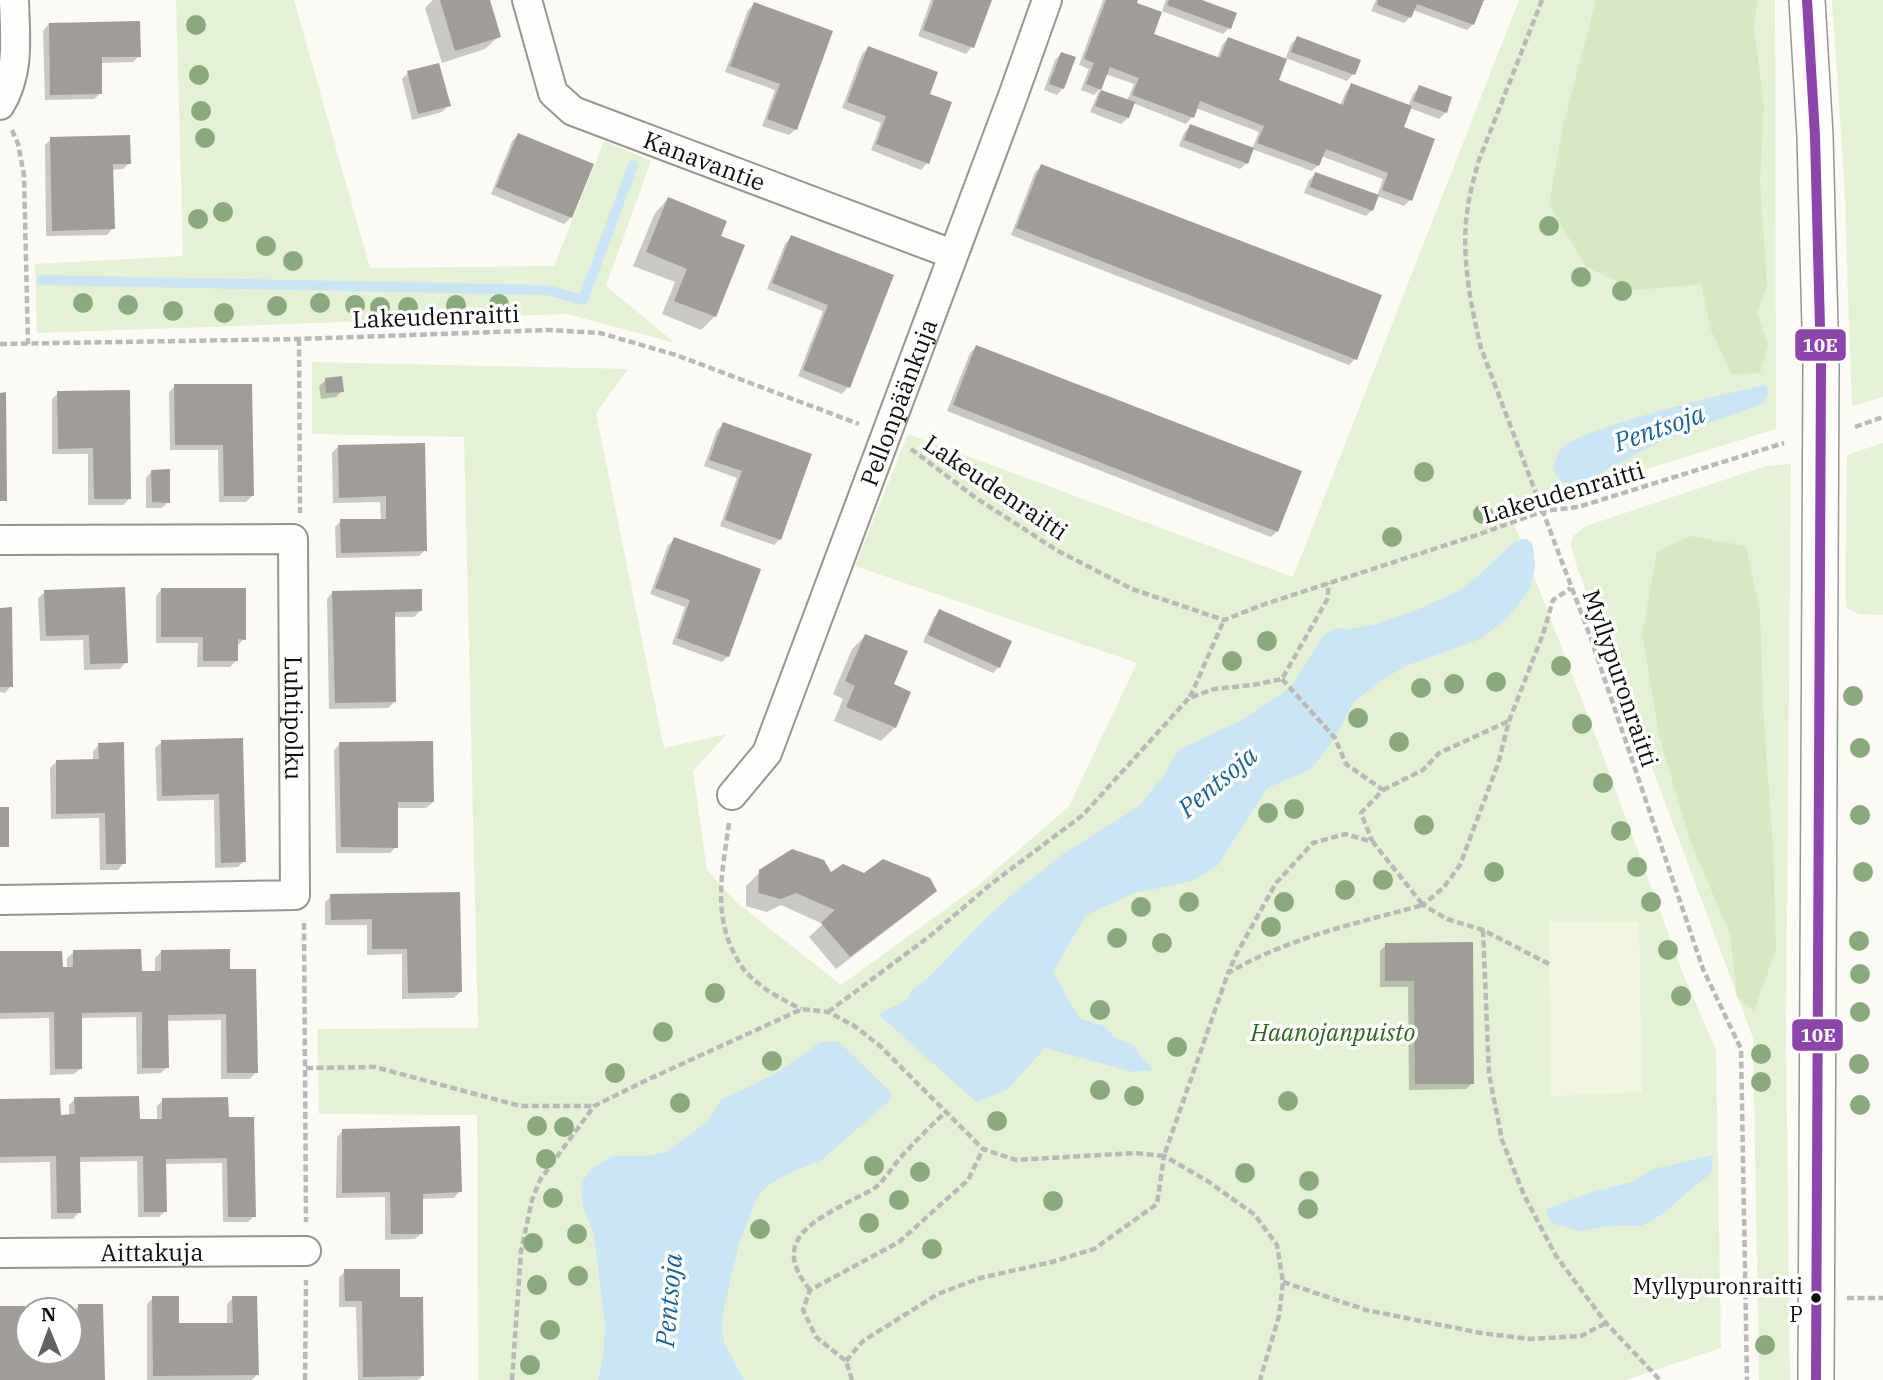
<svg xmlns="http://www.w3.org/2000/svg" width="1883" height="1380" viewBox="0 0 1883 1380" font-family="'IBM Plex Serif',serif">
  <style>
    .green { fill: #e5f1d4 }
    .forest { fill: #d6e9c2 }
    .pitch { fill: #eff5de }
    .water { fill: #cae6f6 }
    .shadow { fill: #0003 }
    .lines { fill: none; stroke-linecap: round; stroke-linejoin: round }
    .stream { stroke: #cae6f6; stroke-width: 10 }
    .building { fill: #a09d99 }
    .minor-casing { stroke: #969592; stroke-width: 32 }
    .tertiary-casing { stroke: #969592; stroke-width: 38 }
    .path { stroke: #b9b9b8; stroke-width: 4.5; stroke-dasharray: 7 3.5; stroke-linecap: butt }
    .minor { stroke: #fffefd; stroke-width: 28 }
    .tertiary { stroke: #fffefd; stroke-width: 35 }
    .bus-1-casing { stroke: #fff; stroke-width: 16 }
    .bus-1 { stroke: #8e44ad; stroke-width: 10 }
    .tree { fill: #8aaa7e }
    .bus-dot { fill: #0f0f0f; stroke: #fff; stroke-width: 2.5 }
    .labels { text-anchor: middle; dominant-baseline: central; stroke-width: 7; stroke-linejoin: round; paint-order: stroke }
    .bus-label { font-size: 22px; fill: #0f0f0f; stroke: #fff; text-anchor: end }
    .street-label { font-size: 24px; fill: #0f0f0f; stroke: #fff }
    .park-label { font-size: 24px; font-style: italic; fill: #2d681e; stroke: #fff }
    .water-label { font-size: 26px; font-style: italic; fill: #1664a3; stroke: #fff }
    .line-badge { stroke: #fff; stroke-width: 2.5 }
    .badge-label { font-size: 19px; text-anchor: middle; font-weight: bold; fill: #fff }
  </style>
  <rect width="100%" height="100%" fill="#fcfaf4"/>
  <!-- green -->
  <g class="green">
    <polygon points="176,0 294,0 370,268 554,266 604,141 651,161 606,286 675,343 567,314 37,333 35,264 183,256"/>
    <polygon points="1519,0 1775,0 1776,429 1563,495 1507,506 1592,726 1684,976 1716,1050 1721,1348 1626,1380 478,1380 477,1115 319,1114 317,1029 478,1028 464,437 312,434 312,362 628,369 596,413 664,748 727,734 693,771 707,870 735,901 841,985 976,887 1069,806 1137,663 855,566 908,434 1293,577"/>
    <polygon points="1832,0 1883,0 1883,397 1852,406 1844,178"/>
    <polygon points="1883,443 1883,615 1859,614 1847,608 1845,597 1847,455"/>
    <polygon points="1791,464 1786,1036 1790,1380 1759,1380 1753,1038 1576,564 1571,546 1573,536 1586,526 1766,466"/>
  </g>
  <!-- forest -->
  <g class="forest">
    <polygon points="1596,0 1757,0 1754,27 1764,104 1760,182 1767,285 1757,313 1768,344 1760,373 1732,374 1711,330 1701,284 1636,290 1586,267 1549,204 1563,126"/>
    <polygon points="1690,536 1746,546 1760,613 1764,724 1773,845 1776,949 1754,1011 1737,997 1730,934 1689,838 1659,735 1642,634 1657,552"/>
  </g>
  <!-- pitch -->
  <polygon class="pitch" points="1549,921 1639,922 1642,1092 1551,1096"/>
  <!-- water -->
  <g class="water">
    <path d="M 1765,385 L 1769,391 L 1764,403 L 1661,441 L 1576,486 L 1562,482 L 1554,472 C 1555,462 1556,454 1563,447 C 1577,436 1597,431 1613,425 C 1663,409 1713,396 1765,385 Z"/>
    <polygon points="1522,539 1527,539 1532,543 1534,553 1535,567 1530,588 1522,600 1507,618 1480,639 1406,666 1380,681 1354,702 1335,738 1311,769 1267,788 1218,865 1192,881 1134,893 1086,915 1053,972 1080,1019 1105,1026 1114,1037 1135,1046 1139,1054 1154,1070 1133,1072 1045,1048 1007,1090 976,1102 878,1014 907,1000 911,991 928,978 985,919 1008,898 1063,854 1139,806 1163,777 1178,750 1242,720 1291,687 1322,637 1336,628 1351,629 1376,624 1416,610 1438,600 1458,591 1475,579 1513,543"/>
    <polygon points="821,1042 839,1042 891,1092 890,1100 823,1159 786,1175 766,1187 757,1198 739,1244 723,1312 722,1330 724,1342 744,1380 598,1380 603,1358 605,1324 594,1234 583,1206 581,1189 584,1179 592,1168 612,1156 647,1156 666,1152 708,1121 721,1100 773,1075"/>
    <polygon points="1713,1155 1711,1173 1692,1188 1663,1214 1641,1226 1613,1226 1580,1231 1551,1223 1546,1209 1593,1192 1632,1182 1654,1169"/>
  </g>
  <!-- shadow -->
  <g class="shadow">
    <polygon points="433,0 488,0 499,36 485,49 442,63 425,8"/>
    <polygon points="931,0 990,0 972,47 966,54 918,36"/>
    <polygon points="1103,0 1136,0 1134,4 1152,35 1217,59 1222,45 1228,39 1285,60 1291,44 1297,38 1353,74 1347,81 1286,58 1277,81 1340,105 1346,92 1352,85 1408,107 1413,94 1420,87 1450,98 1445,113 1439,119 1410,108 1402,129 1410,200 1404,206 1377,196 1372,210 1366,216 1304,193 1309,180 1316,174 1377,196 1383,179 1321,156 1318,165 1312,171 1252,149 1247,163 1240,169 1179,146 1184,133 1190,126 1252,149 1259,132 1196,108 1192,117 1186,124 1133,103 1128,118 1121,124 1090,112 1099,91 1127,101 1134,84 1105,74 1099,90 1094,95 1081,90 1089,69 1079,65"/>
    <polygon points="1166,0 1197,0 1229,28 1223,34 1162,11"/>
    <polygon points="1376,0 1482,0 1473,24 1467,30 1413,10 1410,17 1404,23 1371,11"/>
    <polygon points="754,4 796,129 789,135 762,126 775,90 725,72 748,10"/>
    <polygon points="49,24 139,56 133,62 100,63 101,93 94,99 45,100 43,31"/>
    <polygon points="868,48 928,95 950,103 927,163 921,170 871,150 881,123 842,108 862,54"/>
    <polygon points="1061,54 1063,88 1057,95 1044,90 1055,60"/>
    <polygon points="408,73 449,105 442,112 412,120 402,79"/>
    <polygon points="518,135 592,165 571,217 564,224 491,194 512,141"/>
    <polygon points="51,139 129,163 123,169 112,170 113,228 107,235 46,236 45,145"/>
    <polygon points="1042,166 1355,359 1349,365 1011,235 1035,172"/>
    <polygon points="668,199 719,237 715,316 701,330 662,314 675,282 633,266 655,213"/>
    <polygon points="791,237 892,276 848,387 842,394 798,376 823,311 767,289 785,244"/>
    <polygon points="976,347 1277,531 1271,537 947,411 970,353"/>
    <polygon points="326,380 342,391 336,397 321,399 319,386"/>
    <polygon points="175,386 250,386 252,496 246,502 219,502 218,450 170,450 169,392"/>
    <polygon points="58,393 130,498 123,505 88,505 88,454 52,454 52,399"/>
    <polygon points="724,424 780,539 774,545 720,526 737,478 704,466 717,430"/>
    <polygon points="423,445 425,550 419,556 336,558 335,527 341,521 381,520 380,502 333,503 332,453 338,447"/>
    <polygon points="152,471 168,502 162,508 146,508 146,478"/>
    <polygon points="675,539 728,656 722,662 672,644 685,607 650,594 668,545"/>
    <polygon points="162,589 244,639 238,645 236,661 230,667 197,667 198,643 156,643 156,596"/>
    <polygon points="45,592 126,662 120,669 84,670 83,640 40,641 38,598"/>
    <polygon points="333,592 420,611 414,617 393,617 395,701 388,708 329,709 327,599"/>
    <polygon points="0,609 11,686 5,693 0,692"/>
    <polygon points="940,611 999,667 993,673 923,642 934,617"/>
    <polygon points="865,636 895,727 881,741 834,721 843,699 833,694 852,649"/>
    <polygon points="241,740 244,861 238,867 215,868 214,800 157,801 155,748 162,742"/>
    <polygon points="340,744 433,802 426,808 396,808 396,847 390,853 336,853 334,750"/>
    <polygon points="99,745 124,863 118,870 100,870 99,818 51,819 50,768 56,762 93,761 93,751"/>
    <polygon points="760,872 864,875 935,891 921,904 836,969 809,937 823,924 781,905 767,912 746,906 746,886"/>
    <polygon points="458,893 460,992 454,998 402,999 402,954 367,955 367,925 325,925 325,902 331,896"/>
    <polygon points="1471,944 1472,1083 1466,1089 1409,1090 1408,987 1380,987 1380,951 1386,945"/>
    <polygon points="74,952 140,973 155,973 155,958 161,952 229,971 256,1072 250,1079 221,1079 221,1020 167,1021 167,1067 161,1073 137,1074 136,1017 80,1018 81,1068 74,1074 50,1075 49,1018 0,1019 0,953 61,969 67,969 67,958"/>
    <polygon points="75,1099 138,1121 157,1121 157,1106 163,1100 227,1119 254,1216 248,1222 223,1222 222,1163 164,1164 165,1211 159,1217 138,1217 137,1161 78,1162 79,1212 73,1219 51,1219 50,1162 0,1163 0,1100 59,1116 69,1116 69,1105"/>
    <polygon points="343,1131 460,1191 454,1198 421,1199 422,1233 415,1239 385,1240 385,1197 336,1198 337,1137"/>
    <polygon points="345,1271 398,1299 423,1375 418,1380 358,1380 356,1307 339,1307 339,1278"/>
    <polygon points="153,1298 178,1325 227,1325 227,1304 233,1298 258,1374 252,1380 147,1380 147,1304"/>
    <polygon points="79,1306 103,1380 0,1380 0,1308 24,1337 28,1337 28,1352 70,1352 70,1336 73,1336 72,1312"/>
  </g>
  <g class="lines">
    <!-- stream -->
    <polyline class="stream" points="42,280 547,290 583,300 633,165"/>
  </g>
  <!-- building -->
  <g class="building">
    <polygon points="440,0 490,0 501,37 455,51"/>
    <polygon points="934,0 992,0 974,48 923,30"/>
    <polygon points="1106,0 1138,0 1137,3 1162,12 1154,34 1220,58 1228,37 1287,59 1279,80 1343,105 1351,83 1412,106 1404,127 1435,139 1412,201 1382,190 1388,173 1326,149 1319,166 1257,143 1264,126 1200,101 1194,118 1132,95 1139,78 1110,67 1101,90 1086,84 1094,63 1084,59"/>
    <polygon points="1169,0 1202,0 1237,13 1231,29 1167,5"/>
    <polygon points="1378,0 1484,0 1474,25 1417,4 1411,18 1377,5"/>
    <polygon points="754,2 833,31 797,130 767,119 780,84 730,66"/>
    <polygon points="140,21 141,57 102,57 102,94 50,95 49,23"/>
    <polygon points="1297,36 1361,60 1355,75 1291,52"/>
    <polygon points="868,46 938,72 930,94 952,102 929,164 876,144 886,116 847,102"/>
    <polygon points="1061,52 1076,57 1064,89 1049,84"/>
    <polygon points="439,63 451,106 418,114 407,71"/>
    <polygon points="1419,85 1452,97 1447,113 1413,101"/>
    <polygon points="1101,90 1135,102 1129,118 1095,106"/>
    <polygon points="1190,124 1254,148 1248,164 1184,140"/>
    <polygon points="518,133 594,164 572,218 496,187"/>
    <polygon points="130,135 131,164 113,164 115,229 52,231 50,137"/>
    <polygon points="1041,164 1382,295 1357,360 1016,228"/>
    <polygon points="1315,172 1379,195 1373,211 1310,187"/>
    <polygon points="668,197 727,221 721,236 745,245 716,317 674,301 687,269 646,252"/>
    <polygon points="791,235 894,275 850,388 803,370 828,305 772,283"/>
    <polygon points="976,345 1302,471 1278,532 953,405"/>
    <polygon points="342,376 344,392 326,393 325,378"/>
    <polygon points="174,384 252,384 254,496 224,496 223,445 175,445"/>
    <polygon points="130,390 131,499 94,499 93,448 58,449 57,391"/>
    <polygon points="6,392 7,501 0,501 0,393"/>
    <polygon points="723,422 812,454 781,540 725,520 742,471 709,460"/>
    <polygon points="425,443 427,551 341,553 340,519 386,519 386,496 339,498 338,445"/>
    <polygon points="170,469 170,503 152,502 151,470"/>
    <polygon points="674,537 761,569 729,657 677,638 690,600 655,588"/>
    <polygon points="125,587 128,663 90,664 89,635 46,636 44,590"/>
    <polygon points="161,588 246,588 246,640 238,639 238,661 203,661 203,637 161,637"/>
    <polygon points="422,589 422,611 395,612 396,702 335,703 332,591"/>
    <polygon points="12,607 13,687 0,687 0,608"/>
    <polygon points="939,609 1012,641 1000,668 928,635"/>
    <polygon points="865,634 908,651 894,684 911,692 896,728 846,707 855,686 845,681"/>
    <polygon points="243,738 246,862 221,863 219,794 162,796 161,740"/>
    <polygon points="433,741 434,802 398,802 398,848 341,847 339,742"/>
    <polygon points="124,742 126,864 106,864 105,813 56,814 56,760 99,759 98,743"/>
    <rect x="0" y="807" width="9" height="40"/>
    <polygon points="792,849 824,860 831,872 843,864 864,873 883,859 930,878 937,891 850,957 821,923 835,910 796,893 781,899 758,893 759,870"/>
    <polygon points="460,892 462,992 408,993 407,949 372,949 372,919 331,920 330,894"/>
    <polygon points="1473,942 1474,1084 1415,1084 1414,981 1385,981 1385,943"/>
    <polygon points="141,949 142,971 161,971 161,950 230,949 230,969 256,969 258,1073 227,1073 226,1014 168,1015 169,1068 142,1068 142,1012 82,1013 82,1069 55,1069 54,1012 0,1013 0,951 62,951 63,967 73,967 73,950"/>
    <polygon points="139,1096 140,1119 162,1119 162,1098 228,1097 229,1117 254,1117 256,1217 228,1217 227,1158 166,1159 167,1212 144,1212 143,1156 80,1157 81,1213 57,1213 56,1156 0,1157 0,1099 60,1098 61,1115 75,1114 74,1097"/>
    <polygon points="460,1126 462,1192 423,1194 423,1234 391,1234 390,1192 342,1193 342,1129"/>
    <polygon points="344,1269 400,1269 400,1297 423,1297 424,1376 363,1377 362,1301 345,1301"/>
    <polygon points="152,1296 179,1296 179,1323 233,1323 232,1296 257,1296 259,1375 153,1376"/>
    <polygon points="78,1304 103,1304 105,1380 0,1380 0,1306 25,1306 28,1352 70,1352 70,1334 78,1334"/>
  </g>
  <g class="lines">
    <!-- minor casing -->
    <g class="minor-casing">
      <g id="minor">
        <path id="s1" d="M 527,0 L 553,93 L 573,111 L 952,254"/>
        <path d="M 0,105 C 20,72 15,36 14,0"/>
        <path id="s2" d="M 0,540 L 293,539 L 295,895 L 0,900"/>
        <path id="s3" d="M 732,795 L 767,753 L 1014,93 L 1047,0"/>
        <path id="s4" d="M 0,1253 L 306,1251"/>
      </g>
    </g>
    <!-- tertiary casing -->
    <g class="tertiary-casing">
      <polyline id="tertiary" points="1807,0 1815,136 1821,366 1816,1380"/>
    </g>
    <!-- path -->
    <g class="path">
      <path d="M 1542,0 L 1479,160 C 1474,178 1469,195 1467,213 C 1461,256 1471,307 1481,348 L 1590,636 L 1703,969 L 1741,1049 L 1747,1380"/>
      <polyline points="12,130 18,144 24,175 28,344"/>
      <polyline points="299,339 300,513"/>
      <polyline points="0,344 299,339 549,330 600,333 676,355 859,424"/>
      <polyline points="1855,427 1883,417"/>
      <polyline points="911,449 976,498 1058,551 1132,589 1224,620 1265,604 1474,536 1544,511 1578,507 1784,443"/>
      <polyline points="1282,679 1335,738 1346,764 1383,790 1361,813 1372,841"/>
      <polyline points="1190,697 1224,620"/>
      <polyline points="1383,790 1423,770 1439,753 1509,721"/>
      <path d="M 729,823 C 723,869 712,912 735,955 C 739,963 744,971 751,977 C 765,991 784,1000 801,1009"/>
      <polyline points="304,923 306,1222"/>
      <polyline points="1483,930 1489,1074 1502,1140 1524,1195 1556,1256 1606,1323 1660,1380"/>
      <polyline points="1549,964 1483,930 1447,919 1423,905 1444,887 1460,865 1498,764 1509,721 1543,634 1553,600 1571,588"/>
      <polyline points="828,1012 930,936 991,884 1083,815 1189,698 1214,689 1253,685 1282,679 1328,598 1328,583"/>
      <polyline points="306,1068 375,1067 520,1106 593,1106"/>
      <polyline points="1283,1282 1366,1310 1481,1333 1530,1339 1581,1336 1606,1323"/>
      <path d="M 810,1290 C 770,1241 812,1222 852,1200 C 860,1196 869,1192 876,1187 C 885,1179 892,1168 900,1158 C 915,1142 929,1127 946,1112"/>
      <polyline points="1847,1298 1883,1298"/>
      <polyline points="846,1361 863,1341 938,1294 980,1278 1052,1262 1094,1249 1157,1204 1164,1156 1206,1180 1255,1215 1277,1245 1283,1282 1279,1316 1260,1380"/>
      <polyline points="305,1380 306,1280"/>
      <path d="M 512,1380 L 521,1251 L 532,1200 L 540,1180 L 594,1106 L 649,1079 L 802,1009 L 828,1012 L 853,1025 L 879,1045 L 983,1149 L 1016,1160 L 1135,1153 L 1164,1156 L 1228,973 C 1290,937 1354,924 1423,905 L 1373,842 L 1345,834 L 1313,843 L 1276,883 L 1237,953 L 1228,973"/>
      <polyline points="852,1380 846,1361 816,1337 803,1310 810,1290 899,1242 968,1180 983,1149"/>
    </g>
    <!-- minor -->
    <use href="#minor" class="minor"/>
    <!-- tertiary -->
    <use href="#tertiary" class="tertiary"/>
    <!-- bus-1 casing -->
    <g class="bus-1-casing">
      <polyline id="bus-1" points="1807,0 1815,136 1821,366 1816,1380"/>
    </g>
    <!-- bus-1 -->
    <use href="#bus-1" class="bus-1"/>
  </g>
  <!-- trees -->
  <g class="tree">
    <circle cx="196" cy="25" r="10"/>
    <circle cx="199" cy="75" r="10"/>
    <circle cx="201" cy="111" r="10"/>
    <circle cx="205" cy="138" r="10"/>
    <circle cx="223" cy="212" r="10"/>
    <circle cx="198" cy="219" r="10"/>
    <circle cx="1549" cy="226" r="10"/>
    <circle cx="266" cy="246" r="10"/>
    <circle cx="293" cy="261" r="10"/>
    <circle cx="1581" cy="277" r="10"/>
    <circle cx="1622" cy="291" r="10"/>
    <circle cx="83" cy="303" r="10"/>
    <circle cx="320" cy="303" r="10"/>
    <circle cx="499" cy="304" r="10"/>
    <circle cx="128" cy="305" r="10"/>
    <circle cx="355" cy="305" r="10"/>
    <circle cx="456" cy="305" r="10"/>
    <circle cx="277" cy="306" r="10"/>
    <circle cx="380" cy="307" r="10"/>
    <circle cx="408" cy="307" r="10"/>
    <circle cx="173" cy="311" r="10"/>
    <circle cx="224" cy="313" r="10"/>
    <circle cx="1424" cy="472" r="10"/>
    <circle cx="1483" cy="514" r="10"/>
    <circle cx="1392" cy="537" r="10"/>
    <circle cx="1267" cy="641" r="10"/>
    <circle cx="1232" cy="661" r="10"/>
    <circle cx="1561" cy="666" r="10"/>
    <circle cx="1496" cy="682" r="10"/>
    <circle cx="1454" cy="684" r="10"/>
    <circle cx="1421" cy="688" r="10"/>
    <circle cx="1853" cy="696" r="10"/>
    <circle cx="1358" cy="718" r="10"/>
    <circle cx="1582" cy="724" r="10"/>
    <circle cx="1399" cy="742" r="10"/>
    <circle cx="1860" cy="748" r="10"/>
    <circle cx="1603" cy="783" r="10"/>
    <circle cx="1294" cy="809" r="10"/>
    <circle cx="1268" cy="813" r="10"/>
    <circle cx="1860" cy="815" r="10"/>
    <circle cx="1424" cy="825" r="10"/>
    <circle cx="1621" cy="831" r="10"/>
    <circle cx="1637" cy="867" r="10"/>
    <circle cx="1494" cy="872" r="10"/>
    <circle cx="1863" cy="872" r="10"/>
    <circle cx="1383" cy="880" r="10"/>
    <circle cx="1345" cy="890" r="10"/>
    <circle cx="1189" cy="902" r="10"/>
    <circle cx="1284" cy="902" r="10"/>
    <circle cx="1651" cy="902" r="10"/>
    <circle cx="1141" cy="907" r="10"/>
    <circle cx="1271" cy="927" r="10"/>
    <circle cx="1117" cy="938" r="10"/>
    <circle cx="1859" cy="941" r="10"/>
    <circle cx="1162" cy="943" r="10"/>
    <circle cx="1668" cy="950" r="10"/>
    <circle cx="1860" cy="974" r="10"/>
    <circle cx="715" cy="993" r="10"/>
    <circle cx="1681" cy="996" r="10"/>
    <circle cx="1100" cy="1010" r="10"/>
    <circle cx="1860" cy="1012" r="10"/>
    <circle cx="663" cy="1032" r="10"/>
    <circle cx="1177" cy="1047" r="10"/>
    <circle cx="1761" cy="1054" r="10"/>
    <circle cx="772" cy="1061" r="10"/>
    <circle cx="1859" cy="1064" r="10"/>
    <circle cx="615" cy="1073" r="10"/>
    <circle cx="1761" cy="1082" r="10"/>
    <circle cx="1100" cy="1090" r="10"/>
    <circle cx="1134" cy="1096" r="10"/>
    <circle cx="1288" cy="1101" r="10"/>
    <circle cx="680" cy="1103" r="10"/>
    <circle cx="1860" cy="1105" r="10"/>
    <circle cx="997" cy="1121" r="10"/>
    <circle cx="537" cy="1126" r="10"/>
    <circle cx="564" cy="1127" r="10"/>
    <circle cx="546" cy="1159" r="10"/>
    <circle cx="874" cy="1166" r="10"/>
    <circle cx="920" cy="1172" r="10"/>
    <circle cx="1245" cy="1173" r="10"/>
    <circle cx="1309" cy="1181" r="10"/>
    <circle cx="553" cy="1198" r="10"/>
    <circle cx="899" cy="1200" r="10"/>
    <circle cx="1053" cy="1201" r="10"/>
    <circle cx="1308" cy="1209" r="10"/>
    <circle cx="869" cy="1223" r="10"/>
    <circle cx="760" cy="1229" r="10"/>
    <circle cx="577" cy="1234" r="10"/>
    <circle cx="533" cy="1243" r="10"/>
    <circle cx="932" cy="1249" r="10"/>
    <circle cx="578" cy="1276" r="10"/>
    <circle cx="537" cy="1285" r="10"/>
    <circle cx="550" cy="1330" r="10"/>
    <circle cx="1765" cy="1345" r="10"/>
    <circle cx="530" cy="1365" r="10"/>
  </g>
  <!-- markers -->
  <circle class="bus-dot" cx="1816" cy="1298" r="6"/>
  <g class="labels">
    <!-- bus labels -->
    <g class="bus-label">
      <text x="1803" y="1285">Myllypuronraitti<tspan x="1803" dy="28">P</tspan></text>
    </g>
    <!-- street labels -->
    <g class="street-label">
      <text stroke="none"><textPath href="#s1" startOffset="264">Kanavantie</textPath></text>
      <text transform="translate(436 316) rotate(-2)">Lakeudenraitti</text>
      <text stroke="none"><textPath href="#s3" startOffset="429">Pellonpäänkuja</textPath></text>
      <text transform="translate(996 487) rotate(34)">Lakeudenraitti</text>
      <text transform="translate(1563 492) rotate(-16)">Lakeudenraitti</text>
      <text transform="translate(1621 678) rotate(71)">Myllypuronraitti</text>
      <text stroke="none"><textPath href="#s2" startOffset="472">Luhtipolku</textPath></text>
      <text stroke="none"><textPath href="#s4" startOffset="152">Aittakuja</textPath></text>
    </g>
    <!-- park labels -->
    <g class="park-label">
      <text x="1333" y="1032">Haanojanpuisto</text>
    </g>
    <!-- water labels -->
    <g class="water-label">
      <text transform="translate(1659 427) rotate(-19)">Pentsoja</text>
      <text transform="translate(1217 781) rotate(-40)">Pentsoja</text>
      <text transform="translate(668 1300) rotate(-85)">Pentsoja</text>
    </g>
  </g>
  <g class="line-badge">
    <rect x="1794" y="328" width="53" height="34" rx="7" fill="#8e44ad"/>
    <rect x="1791" y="1018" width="53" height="34" rx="7" fill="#8e44ad"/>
  </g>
  <g class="badge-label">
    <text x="1820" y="352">10E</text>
    <text x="1818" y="1042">10E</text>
  </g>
  <!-- north arrow -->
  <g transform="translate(49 1331) rotate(359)"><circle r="33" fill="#ffffff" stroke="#9f9f9f" stroke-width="2"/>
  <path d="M0-5L12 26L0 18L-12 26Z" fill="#62615f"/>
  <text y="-10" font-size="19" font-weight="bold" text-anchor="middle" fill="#0f0f0f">N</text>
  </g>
</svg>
